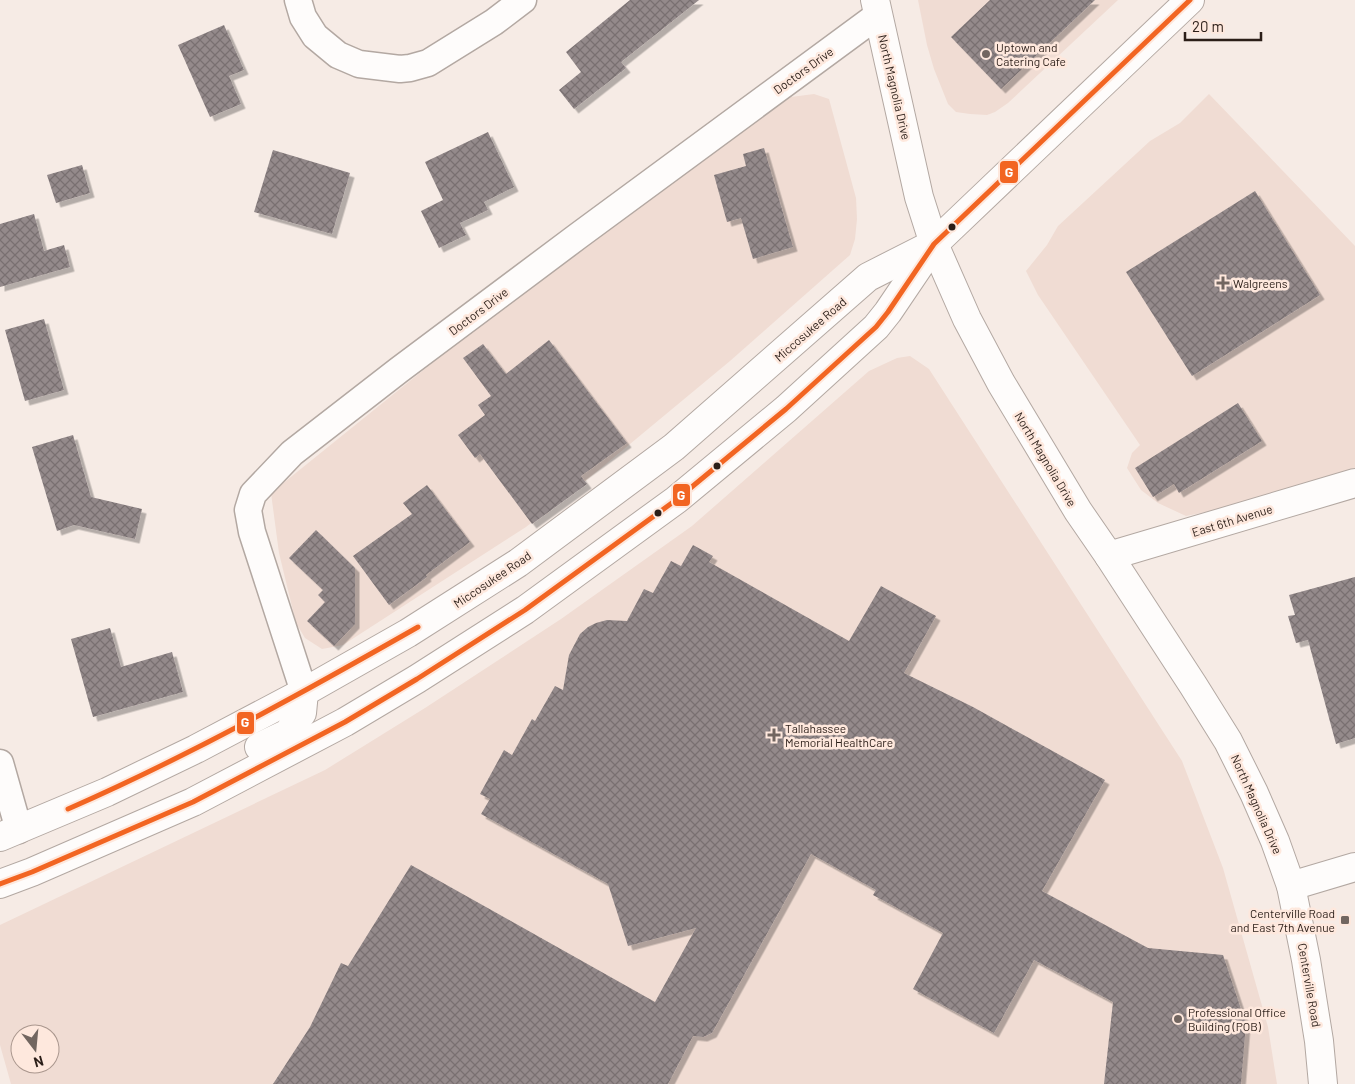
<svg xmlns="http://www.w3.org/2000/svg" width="1355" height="1084" viewBox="0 0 1355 1084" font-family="Barlow,sans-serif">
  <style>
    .built { fill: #f0dcd3; fill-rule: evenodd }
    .building { fill: url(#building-cross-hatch); filter: url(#shadow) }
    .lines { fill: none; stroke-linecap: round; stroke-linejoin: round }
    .minor-casing { stroke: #b3a8a2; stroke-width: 29 }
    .tertiary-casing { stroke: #b3a8a2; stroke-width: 30 }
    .secondary-casing { stroke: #b3a8a2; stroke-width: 30 }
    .minor { stroke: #fefcfb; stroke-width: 26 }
    .tertiary { stroke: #fefcfb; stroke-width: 28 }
    .secondary { stroke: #fefcfb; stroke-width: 28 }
    .bus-1-casing { stroke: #fee8dd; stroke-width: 9 }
    .bus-1 { stroke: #f26522; stroke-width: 5 }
    .poi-dot { fill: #726660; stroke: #fee8dd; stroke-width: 2 }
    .bus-dot { fill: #2b1e18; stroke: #fee8dd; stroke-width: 2 }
    .labels { text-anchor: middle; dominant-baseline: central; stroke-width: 5; stroke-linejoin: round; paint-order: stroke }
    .poi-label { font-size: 12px; fill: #2b1e18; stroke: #fee8dd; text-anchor: start }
    .street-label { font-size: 12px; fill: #2b1e18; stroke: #fee8dd }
    .line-badge { stroke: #fee8dd; stroke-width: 2 }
    .badge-label { font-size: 14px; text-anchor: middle; font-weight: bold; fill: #fff }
  </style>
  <defs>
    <pattern id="building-cross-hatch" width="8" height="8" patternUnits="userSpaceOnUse" patternTransform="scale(1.25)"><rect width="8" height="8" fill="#948a8b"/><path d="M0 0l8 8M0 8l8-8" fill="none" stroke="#797071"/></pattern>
    <filter id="shadow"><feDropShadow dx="4.5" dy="4.5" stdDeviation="0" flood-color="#0004"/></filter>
  </defs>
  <rect width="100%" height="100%" fill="#f6ebe5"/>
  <!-- built -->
  <g class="built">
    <polygon points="918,0 1118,0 1008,103 995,112 987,115 970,114 956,112 948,104 934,69 927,45"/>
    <polygon points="814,94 829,99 856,198 857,219 855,239 850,255 730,361 589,478 526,527 343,645 322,649 305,638 296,623 279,553 271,493 478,326 617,221 791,97"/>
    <polygon points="1209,94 1355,246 1355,468 1211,511 1186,516 1158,503 1141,490 1127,468 1132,453 1140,445 1038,295 1026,271 1047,245 1058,226 1150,141 1180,123"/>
    <path d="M 910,356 L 929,369 L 1182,761 L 1223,868 L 1268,1027 L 1277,1084 L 11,1084 L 0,1045 L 0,925 L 325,770 L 425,708 L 561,619 L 692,526 L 869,371 L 897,358 ZM 20,1034 L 50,1034 L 50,1064 L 20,1064 Z"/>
  </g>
  <!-- building -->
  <g class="building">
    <polygon points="630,0 699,0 621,62 626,68 574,109 559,90 581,72 566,52"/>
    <polygon points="990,0 1095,0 1001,89 951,37"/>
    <polygon points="224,25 244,70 229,76 241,104 210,117 178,45"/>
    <polygon points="488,132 514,187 484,202 488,210 460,223 466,235 439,248 421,211 443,200 425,162"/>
    <polygon points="764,148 793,247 753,259 741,218 727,222 714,175 746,166 743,154"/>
    <polygon points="273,150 350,173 332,234 254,212"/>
    <polygon points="82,165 90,193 56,203 47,175"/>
    <polygon points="1255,191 1320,295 1192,376 1126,272"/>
    <polygon points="34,214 44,251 64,245 70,267 0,287 0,224"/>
    <polygon points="44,319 64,390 25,401 5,330"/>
    <polygon points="549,340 627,443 581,476 587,484 532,524 480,454 475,458 458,435 485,415 478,405 491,396 463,358 483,344 506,374"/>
    <polygon points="1238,403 1262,441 1179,493 1174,484 1153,497 1135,468"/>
    <polygon points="73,435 91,497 142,509 135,539 74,525 57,531 32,447"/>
    <polygon points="427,485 470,542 426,575 427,577 389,605 353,556 412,514 403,503"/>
    <polygon points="316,530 355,568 355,624 334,646 307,621 325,602 318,595 323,590 289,558"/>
    <polygon points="693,545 713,556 709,562 849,641 881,586 936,616 904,673 973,707 1105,780 1042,891 1148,948 1223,955 1246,1024 1241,1084 1104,1084 1113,1002 1034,960 994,1033 913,989 943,933 873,895 876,890 811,854 712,1033 703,1037 693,1036 668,1084 273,1084 310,1027 341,963 348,966 411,865 655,1002 696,928 628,946 608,884 481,814 490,799 480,794 504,750 512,755 532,719 535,721 555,686 563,690 569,655 580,634 588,627 596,623 607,620 627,621 644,589 653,593 671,561 681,566"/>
    <polygon points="1355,577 1355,738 1336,744 1308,640 1296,643 1288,616 1295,615 1289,595"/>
    <polygon points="110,628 121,667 172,652 183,692 93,717 71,639"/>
  </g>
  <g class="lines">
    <!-- minor casing -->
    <g class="minor-casing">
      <g id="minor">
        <polyline points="298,0 303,17 315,36 338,55 359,64 400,69 410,68 428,63 494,22 523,0"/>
        <polyline points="304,692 252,532 248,510 253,494 292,453 399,370 578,236 878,15"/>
        <polyline points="0,763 19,830"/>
      </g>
    </g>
    <!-- tertiary casing -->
    <g class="tertiary-casing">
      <g id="tertiary">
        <polyline points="1109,556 1355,483"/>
        <polyline points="259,747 288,733 302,713 304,692"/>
        <polyline points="0,837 107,792 196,749 304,692 408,633 518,563 674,447 868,277 933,244"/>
        <polyline points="0,884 32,872 193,802 345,722 417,679 525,610 676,500 786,409 876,327 888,312 934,244 1190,0"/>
        <polyline points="1291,886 1355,867"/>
      </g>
    </g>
    <!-- secondary casing -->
    <g class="secondary-casing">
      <polyline id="secondary" points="875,0 919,197 934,244 967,319 1001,383 1078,511 1109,556 1193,685 1228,741 1254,793 1275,841 1291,886 1306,960 1319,1041 1323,1084"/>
    </g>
    <!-- minor -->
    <use href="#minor" class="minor"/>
    <!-- tertiary -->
    <use href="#tertiary" class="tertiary"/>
    <!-- secondary -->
    <use href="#secondary" class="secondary"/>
    <!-- bus-1 casing -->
    <g class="bus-1-casing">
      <g id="bus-1">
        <path d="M 68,809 C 189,756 304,692 418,627"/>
        <polyline points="0,884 32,872 193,802 345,722 417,679 525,610 676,500 786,409 876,327 888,312 934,244 1190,0"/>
      </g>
    </g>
    <!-- bus-1 -->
    <use href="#bus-1" class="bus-1"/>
  </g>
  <!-- markers -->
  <g class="poi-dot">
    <circle cx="986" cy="54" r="5"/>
    <path d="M1220.5 275.5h5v5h5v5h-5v5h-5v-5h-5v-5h5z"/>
    <path d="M771.5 727.5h5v5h5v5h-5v5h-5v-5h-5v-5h5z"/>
    <rect x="1340" y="915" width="10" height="10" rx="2.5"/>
    <circle cx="1178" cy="1019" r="5"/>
  </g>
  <g class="bus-dot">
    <circle cx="952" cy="227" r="4.5"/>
    <circle cx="717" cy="466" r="4.5"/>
    <circle cx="658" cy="513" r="4.5"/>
  </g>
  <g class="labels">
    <!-- poi labels -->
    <g class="poi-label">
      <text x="996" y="47">Uptown and<tspan x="996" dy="14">Catering Cafe</tspan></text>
      <text x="1233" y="283">Walgreens</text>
      <text x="785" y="728">Tallahassee<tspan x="785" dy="14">Memorial HealthCare</tspan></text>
      <text x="1335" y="913" text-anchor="end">Centerville Road<tspan x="1335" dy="14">and East 7th Avenue</tspan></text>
      <text x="1188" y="1012">Professional Office<tspan x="1188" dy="14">Building (POB)</tspan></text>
    </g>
    <!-- street labels -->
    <g class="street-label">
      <text transform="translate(803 70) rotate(-36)">Doctors Drive</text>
      <text transform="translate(895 87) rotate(77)">North Magnolia Drive</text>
      <text transform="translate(478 311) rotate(-37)">Doctors Drive</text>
      <text transform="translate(810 329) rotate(-41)">Miccosukee Road</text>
      <text transform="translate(1046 459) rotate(59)">North Magnolia Drive</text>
      <text transform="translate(1232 520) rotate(-17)">East 6th Avenue</text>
      <text transform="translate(492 579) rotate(-34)">Miccosukee Road</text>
      <text transform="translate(1257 804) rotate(66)">North Magnolia Drive</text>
      <text transform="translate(1310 985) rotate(80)">Centerville Road</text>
    </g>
  </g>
  <g class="line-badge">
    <rect x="999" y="160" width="20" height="24" rx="5" fill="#f26522"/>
    <rect x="672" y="483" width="19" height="24" rx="5" fill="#f26522"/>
    <rect x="236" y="711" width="19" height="24" rx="5" fill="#f26522"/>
  </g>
  <g class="badge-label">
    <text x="1009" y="177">G</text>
    <text x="681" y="500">G</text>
    <text x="245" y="727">G</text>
  </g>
  <!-- north arrow -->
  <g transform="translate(35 1049) rotate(164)"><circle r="24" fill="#fee8dd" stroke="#aa978e"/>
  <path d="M0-4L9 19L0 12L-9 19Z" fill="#726660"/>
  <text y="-8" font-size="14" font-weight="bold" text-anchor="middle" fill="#2b1e18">N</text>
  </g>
  <!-- scale -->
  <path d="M1185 32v8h76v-8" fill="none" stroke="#2b1e18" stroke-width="2.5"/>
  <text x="1192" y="32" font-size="15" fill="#2b1e18" stroke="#fee8dd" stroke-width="4" paint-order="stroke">20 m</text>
</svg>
